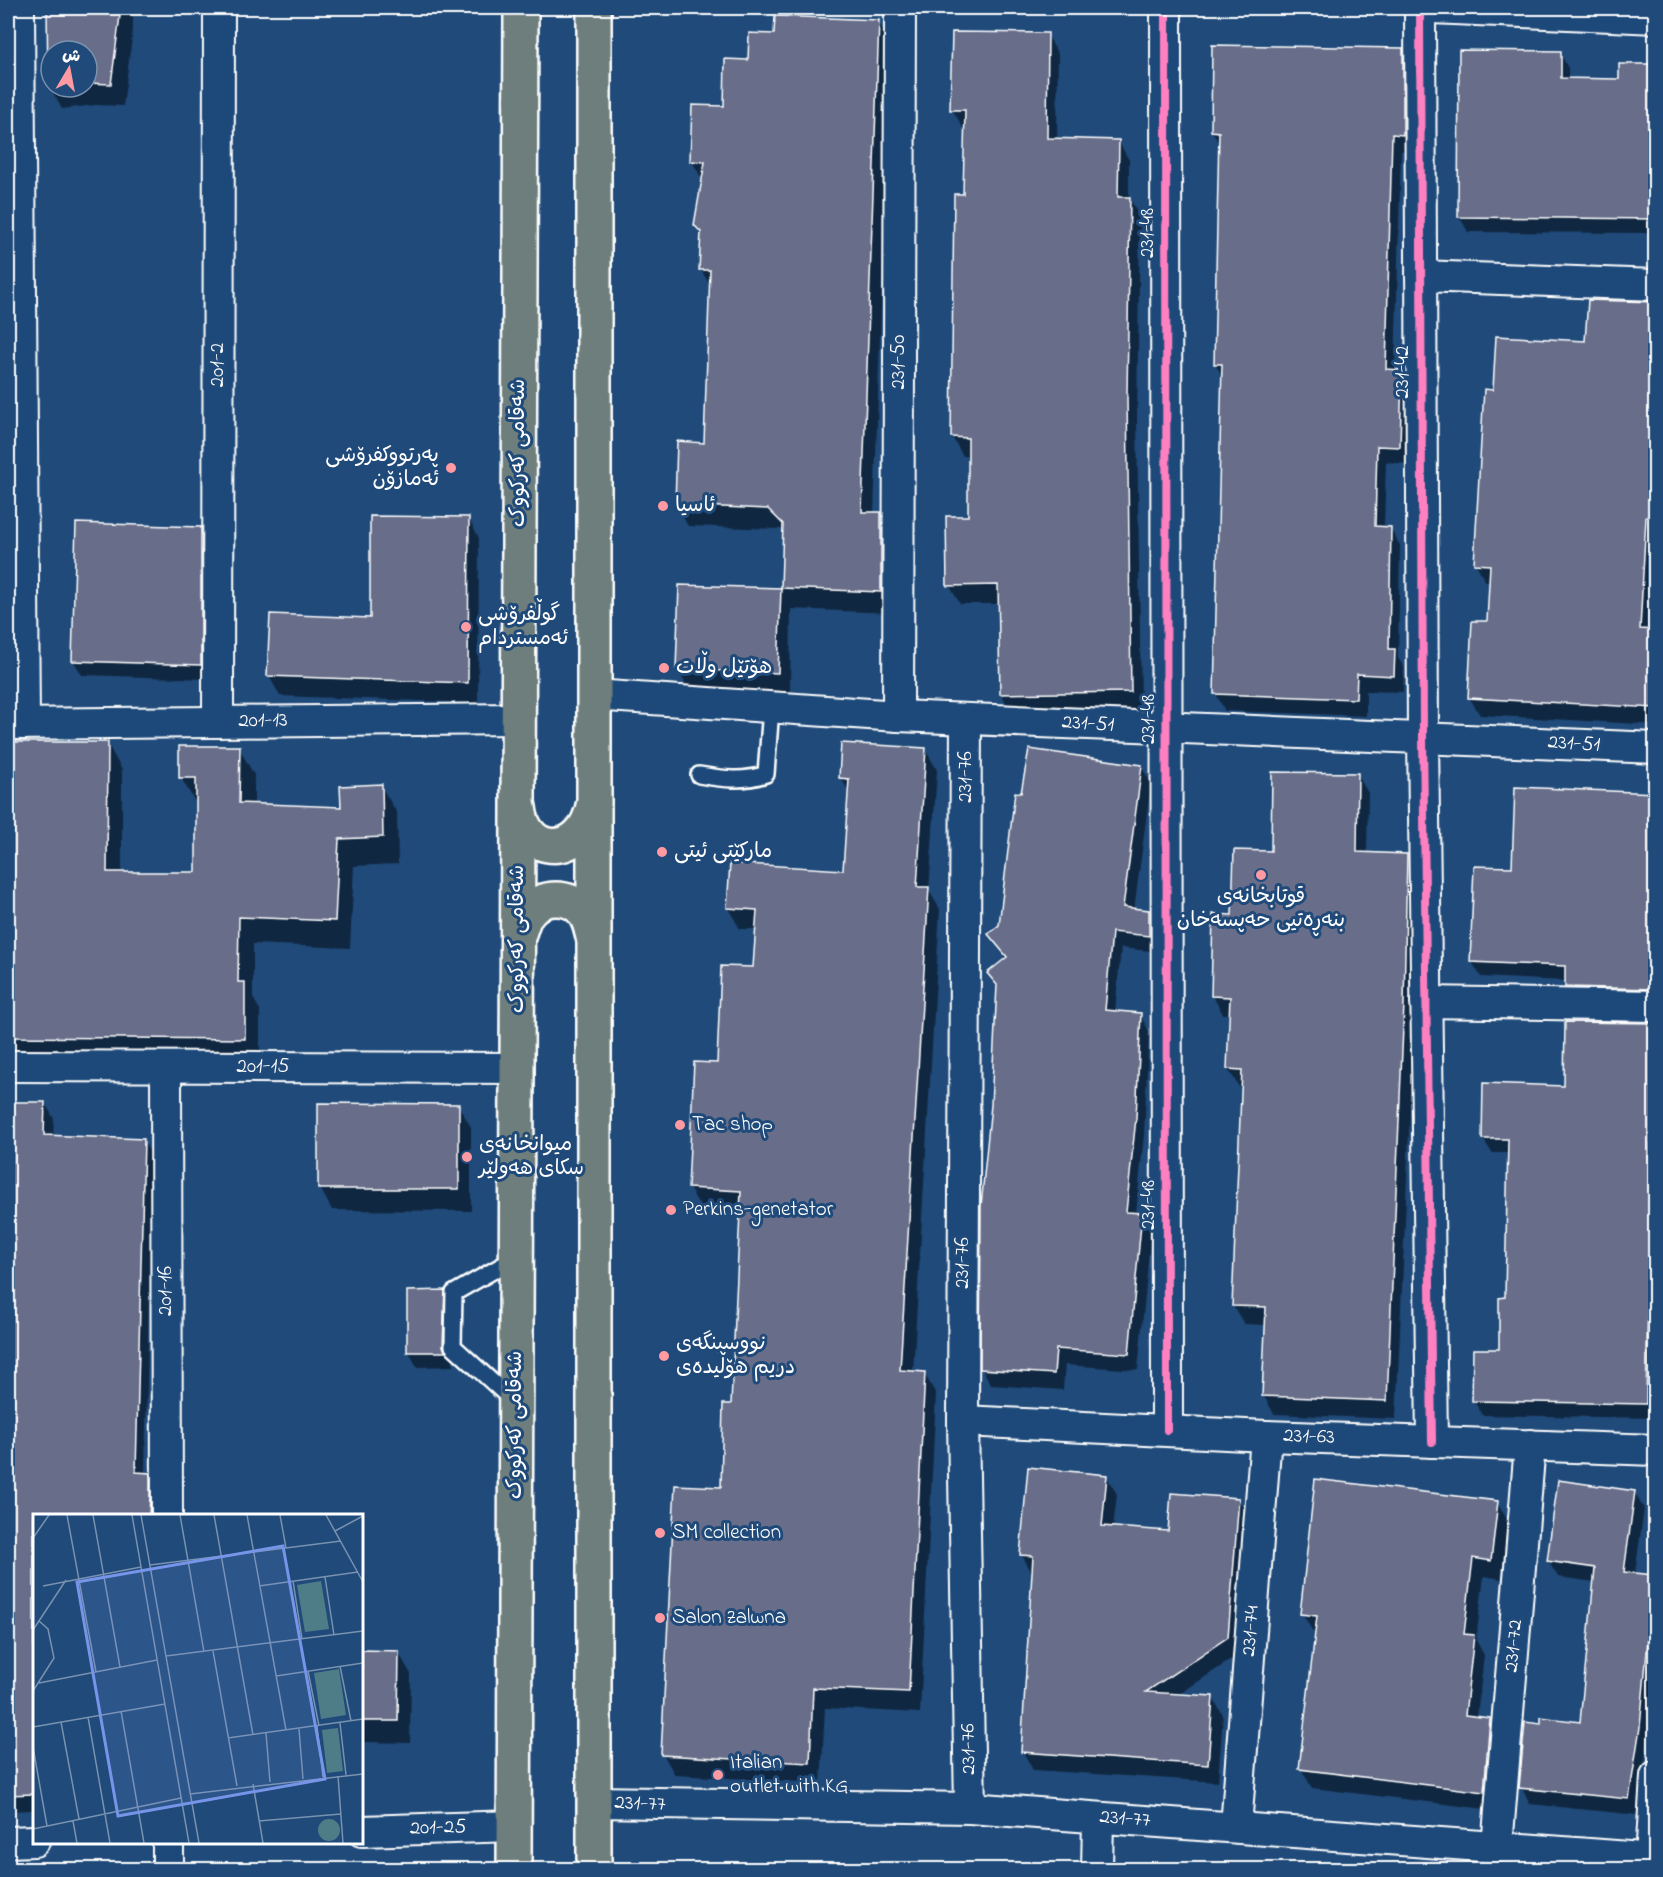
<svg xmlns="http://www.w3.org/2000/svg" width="1663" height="1877" viewBox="0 0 1663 1877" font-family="'Indie Flower','Playpen Sans Arabic',sans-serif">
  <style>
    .shadow { fill: #0007; fill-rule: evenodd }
    .building { fill: #676e8a; stroke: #fff; stroke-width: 1.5 }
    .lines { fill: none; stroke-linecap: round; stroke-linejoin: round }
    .lane-casing { stroke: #fff; stroke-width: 20 }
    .street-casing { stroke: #fff; stroke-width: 34 }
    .highway-casing { stroke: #fff; stroke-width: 38 }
    .lane { stroke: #1f4a7a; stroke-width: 15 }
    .street { stroke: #1f4a7a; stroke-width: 30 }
    .highway { stroke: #6d7e7c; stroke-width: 33 }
    .cycleway-casing { stroke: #1f4a7a; stroke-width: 11 }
    .cycleway { stroke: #ff80c0; stroke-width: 8 }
    .poi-dot { fill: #ff9aa2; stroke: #1f4a7a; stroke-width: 2 }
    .labels { text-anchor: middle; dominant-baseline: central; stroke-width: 6; stroke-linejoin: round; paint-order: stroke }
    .street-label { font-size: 21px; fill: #fff; stroke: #1f4a7a }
    .poi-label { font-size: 21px; fill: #fff; stroke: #1f4a7a; text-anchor: start }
    .inset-road { fill: none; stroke: #7992af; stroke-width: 1.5 }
    .view { fill: #7795e8; fill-opacity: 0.15; stroke: #7795e8; stroke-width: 3 }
    .inset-edge { fill: none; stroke: #fff; stroke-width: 3 }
  </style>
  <rect width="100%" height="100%" fill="#1f4a7a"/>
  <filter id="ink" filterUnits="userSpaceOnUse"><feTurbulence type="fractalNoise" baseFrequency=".0167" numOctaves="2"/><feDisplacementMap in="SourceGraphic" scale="12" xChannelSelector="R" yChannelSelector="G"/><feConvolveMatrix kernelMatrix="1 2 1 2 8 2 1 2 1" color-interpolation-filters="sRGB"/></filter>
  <g filter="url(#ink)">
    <!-- shadow -->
    <g class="shadow">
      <path d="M 48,8 L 129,8 L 133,14 L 133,30 L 123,106 L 95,105 L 62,109 L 50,87 ZM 51,51 L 87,51 L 87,87 L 51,87 Z"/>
      <polygon points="878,21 890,43 874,514 880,514 893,535 892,613 791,609 790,695 690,691 677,669 680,586 783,590 785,532 781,529 688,526 676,505 706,444 711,287 701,270 703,237 696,224 703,181 692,161 750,62 775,35"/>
      <polygon points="1047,35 1058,54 1057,140 1118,141 1129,160 1129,197 1140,217 1137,416 1141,710 1012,712 1001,694 1000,604 960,604 949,585 969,517 969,456 963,456 952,437 966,128 963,128 952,109"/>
      <polygon points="1402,50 1412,67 1412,151 1401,151 1395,371 1401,371 1411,388 1409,464 1386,462 1384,528 1390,528 1400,545 1398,658 1404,667 1403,692 1366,691 1366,716 1225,711 1216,694 1223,377 1215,364 1220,145 1212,131"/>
      <polygon points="1560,53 1568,68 1568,80 1620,81 1656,66 1656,241 1651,233 1468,232 1459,216"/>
      <polygon points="1656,304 1656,534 1650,632 1656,632 1656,725 1480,715 1469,697 1489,623 1491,582 1486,582 1476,564 1495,391"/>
      <polygon points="468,518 479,538 478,703 280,696 269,676 371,619"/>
      <polygon points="200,528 209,543 208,679 82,675 73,660"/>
      <polygon points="107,743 122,770 122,874 197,874 197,805 181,778 181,748 239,748 254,775 254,805 342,809 381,786 397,813 398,864 354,866 350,948 253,944 253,998 260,1010 260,1065 8,1069 8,744"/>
      <polygon points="925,749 937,770 929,891 940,909 913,1373 924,1373 936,1394 920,1713 825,1708 821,1783 675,1775 663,1754 722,1489 732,1406 742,1211 701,1208 689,1188 718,1065 755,969 757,929 740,929 728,908 845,871 850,794 841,778"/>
      <polygon points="1141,766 1151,783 1134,910 1148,911 1158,928 1158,952 1121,948 1115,1012 1140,1015 1149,1031 1144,1135 1136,1214 1141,1215 1151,1231 1138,1370 1065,1365 1063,1390 991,1385 982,1368 998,989 989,974 1006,959 990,934 1000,926 1022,794"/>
      <polygon points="1357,774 1368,793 1367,854 1406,855 1417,874 1414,1023 1396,1419 1274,1414 1264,1396 1266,1325 1244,1324 1233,1306 1243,1087 1239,1087 1228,1069 1230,1014 1223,1014 1212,995 1233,916 1272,852"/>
      <polygon points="1656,795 1656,1005 1575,1003 1566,987 1566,981 1481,977 1472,962 1514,869"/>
      <polygon points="1656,1023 1654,1418 1482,1415 1474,1401 1500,1351 1507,1299 1509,1153 1492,1153 1483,1139 1566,1088"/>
      <polygon points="45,1103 54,1119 53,1137 143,1140 152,1156 145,1474 149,1474 158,1490 158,1516 34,1516 34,1810 8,1811 8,1104"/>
      <polygon points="458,1105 471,1127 471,1211 332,1210 320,1188"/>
      <polygon points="444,1292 452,1306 453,1366 417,1367 409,1352"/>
      <polygon points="1106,1476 1117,1494 1113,1529 1169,1533 1238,1499 1249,1517 1238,1655 1178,1695 1212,1697 1223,1715 1218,1782 1033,1770 1023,1752 1032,1573 1022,1555"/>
      <polygon points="1634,1492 1644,1509 1635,1574 1653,1576 1656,1580 1656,1669 1638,1815 1530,1804 1521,1787 1542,1726 1581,1723 1595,1582 1558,1577 1548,1561"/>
      <polygon points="1497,1503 1508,1521 1501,1579 1484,1576 1476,1640 1484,1655 1477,1718 1489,1719 1500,1738 1494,1810 1312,1788 1301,1769 1317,1633 1313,1632 1302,1613"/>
      <polygon points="362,1651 398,1652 411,1674 410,1743 362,1742"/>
    </g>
    <!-- building -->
    <g class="building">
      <polygon points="47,8 121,8 111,84 87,83 87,51 51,51 51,82 48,82"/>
      <polygon points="775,16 879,20 862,512 881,512 881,592 781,588 783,524 768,509 675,505 677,441 704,443 710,270 699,270 701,232 694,225 705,162 690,161 692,105 724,106 725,59 748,60 749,33 774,34"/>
      <polygon points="952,32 1048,33 1047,138 1119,140 1118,197 1130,197 1127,396 1131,692 1000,694 998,585 947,586 946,516 968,516 968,438 951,437 954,194 963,194 965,110 950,110"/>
      <polygon points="1212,45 1403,48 1403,135 1392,134 1386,369 1402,370 1400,447 1377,446 1375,526 1391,527 1389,649 1395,649 1394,676 1357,674 1356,699 1214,694 1222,364 1214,364 1219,132 1211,131"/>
      <polygon points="1459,50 1561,51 1561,78 1619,79 1619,64 1656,64 1656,219 1458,217"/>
      <polygon points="1588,300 1656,302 1656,517 1646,517 1640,629 1656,630 1656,708 1468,698 1472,621 1487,621 1490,565 1474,564 1484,389 1493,390 1496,336 1585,341"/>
      <polygon points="370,516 469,517 468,683 267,676 270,614 370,618"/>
      <polygon points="76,523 201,527 201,665 72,661"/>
      <polygon points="679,585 781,588 778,673 676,669"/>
      <polygon points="8,742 108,742 107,872 196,872 196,778 179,778 179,746 240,746 239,803 341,807 340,786 382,784 383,837 339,839 335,921 239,917 238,982 245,982 245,1039 8,1037"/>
      <polygon points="841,743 926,748 917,887 929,887 900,1370 925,1372 909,1692 813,1688 810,1763 661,1755 675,1485 721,1487 723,1404 731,1404 741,1191 688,1188 694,1062 717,1063 721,966 753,967 757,910 727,908 730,863 843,870 849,779 839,778"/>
      <polygon points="1029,749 1142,765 1123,907 1149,910 1149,936 1112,932 1105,1010 1141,1013 1136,1118 1126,1212 1142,1213 1129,1354 1056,1349 1054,1374 980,1369 981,1206 991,1105 997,985 987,973 1007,957 988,934 999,925 1015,792 1021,793"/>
      <polygon points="1272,772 1358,773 1357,852 1407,854 1404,1004 1387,1401 1262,1396 1266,1307 1232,1306 1242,1070 1227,1069 1230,997 1211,996 1213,914 1232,915 1234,850 1271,851"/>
      <polygon points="1515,787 1656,793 1656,989 1565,987 1565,966 1470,962 1474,866 1512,867"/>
      <polygon points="1565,1022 1656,1023 1656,1143 1651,1143 1646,1404 1472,1401 1473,1349 1499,1349 1499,1298 1505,1297 1508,1139 1482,1139 1483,1083 1564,1086"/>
      <polygon points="8,1102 45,1102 44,1135 144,1139 136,1472 150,1473 150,1496 149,1515 34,1515 34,1794 8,1795"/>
      <polygon points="318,1103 459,1104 459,1189 318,1189"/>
      <polygon points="445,1290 443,1346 446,1352 407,1352 407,1291"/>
      <polygon points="1028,1467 1107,1475 1102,1526 1168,1531 1171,1493 1239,1498 1228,1637 1146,1692 1213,1696 1208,1765 1021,1752 1033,1556 1020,1555"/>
      <polygon points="1315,1479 1498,1501 1491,1561 1473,1558 1464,1634 1474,1635 1465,1715 1490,1718 1484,1792 1299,1769 1317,1616 1300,1614"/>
      <polygon points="1558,1480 1635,1491 1624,1572 1654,1575 1640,1727 1629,1799 1519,1788 1525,1722 1541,1724 1541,1717 1580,1722 1595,1568 1547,1561"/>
      <polygon points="362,1650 399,1651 398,1721 362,1721"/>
    </g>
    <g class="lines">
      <!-- lane casing -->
      <g class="lane-casing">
        <g id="lane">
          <path d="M 699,775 C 723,779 743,782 766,774 L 771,708"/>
          <polyline points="513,1401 453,1346 454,1293 517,1257"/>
        </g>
      </g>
      <!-- street casing -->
      <g class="street-casing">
        <g id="street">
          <polyline points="19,8 24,724"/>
          <polyline points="1166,8 1167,1430"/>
          <polyline points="1420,8 1423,737 1432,1442"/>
          <polyline points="1431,8 1656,18"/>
          <polyline points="1421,276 1656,285"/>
          <polyline points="593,695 898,716 1656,748"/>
          <polyline points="898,716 900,8"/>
          <polyline points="966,719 963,1421 970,1808"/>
          <polyline points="218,722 219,8"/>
          <polyline points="8,724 519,719"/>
          <polyline points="1426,1002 1656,1006"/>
          <polyline points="8,1066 518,1068"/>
          <polyline points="166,1067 167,1516"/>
          <polyline points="963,1421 1266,1436 1656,1450"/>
          <polyline points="594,1802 970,1808 1656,1859"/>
          <polyline points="1236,1827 1266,1436"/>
          <polyline points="362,1831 514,1826"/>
          <polyline points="8,1842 34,1841"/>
          <polyline points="168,1842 168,1870"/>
          <polyline points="1497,1847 1530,1445"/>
          <polyline points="1651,1859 1656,1776"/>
          <polyline points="1097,1870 1098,1818"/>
        </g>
      </g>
      <!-- highway casing -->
      <g class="highway-casing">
        <g id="highway">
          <path d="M 519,807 C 524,859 583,858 593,806"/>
          <path d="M 518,937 C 521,928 523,918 529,911 C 542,895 570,895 583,911 C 589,918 591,928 593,937"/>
          <polyline points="514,1870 521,8"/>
          <polyline points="594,1870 594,8"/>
        </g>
      </g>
      <!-- lane -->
      <use href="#lane" class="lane"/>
      <!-- street -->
      <use href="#street" class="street"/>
      <!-- highway -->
      <use href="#highway" class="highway"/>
      <!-- cycleway casing -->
      <g class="cycleway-casing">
        <g id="cycleway">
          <polyline points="1166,8 1167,1430"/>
          <polyline points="1420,8 1423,737 1432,1442"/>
        </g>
      </g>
      <!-- cycleway -->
      <use href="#cycleway" class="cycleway"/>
    </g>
  </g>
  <!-- markers -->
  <g class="poi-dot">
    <circle cx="451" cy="468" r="6"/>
    <circle cx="663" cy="506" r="6"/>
    <circle cx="466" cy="627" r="6"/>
    <circle cx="664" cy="668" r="6"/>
    <circle cx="662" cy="852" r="6"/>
    <circle cx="1261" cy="875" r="6"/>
    <circle cx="680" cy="1125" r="6"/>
    <circle cx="467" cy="1157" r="6"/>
    <circle cx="671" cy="1210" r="6"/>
    <circle cx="664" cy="1356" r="6"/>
    <circle cx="660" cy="1533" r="6"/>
    <circle cx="660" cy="1618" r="6"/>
    <circle cx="718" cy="1775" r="6"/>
  </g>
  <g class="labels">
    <!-- street labels -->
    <g class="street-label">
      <text transform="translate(1148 233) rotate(-90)">231-48</text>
      <text transform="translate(899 362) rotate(-90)">231-50</text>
      <text transform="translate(218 365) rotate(-90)">201-2</text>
      <text transform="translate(1403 372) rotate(-90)">231-42</text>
      <text transform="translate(519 453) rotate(-90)">شەقامی کەرکووک</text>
      <text transform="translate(1149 719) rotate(-90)">231-48</text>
      <text transform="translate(263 721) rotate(-1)">201-13</text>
      <text transform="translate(1088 724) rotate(3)">231-51</text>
      <text transform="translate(1574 744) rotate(3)">231-51</text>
      <text transform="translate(966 777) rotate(-90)">231-76</text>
      <text transform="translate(518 939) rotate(-90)">شەقامی کەرکووک</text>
      <text x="263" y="1067">201-15</text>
      <text transform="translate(1149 1205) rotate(-90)">231-48</text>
      <text transform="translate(963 1263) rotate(-90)">231-76</text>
      <text transform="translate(166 1291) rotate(-90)">201-16</text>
      <text transform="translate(516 1425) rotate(-90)">شەقامی کەرکووک</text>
      <text transform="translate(1309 1437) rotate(2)">231-63</text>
      <text transform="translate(1251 1631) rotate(-86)">231-74</text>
      <text transform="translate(1514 1646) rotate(-85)">231-72</text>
      <text transform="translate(969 1749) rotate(-91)">231-76</text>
      <text transform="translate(640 1804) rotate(2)">231-77</text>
      <text transform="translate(1125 1819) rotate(4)">231-77</text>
      <text transform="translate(438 1828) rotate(-2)">201-25</text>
    </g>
    <!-- poi labels -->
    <g class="poi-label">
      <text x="439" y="456" text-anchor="end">پەرتووکفرۆشی<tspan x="439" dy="24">ئەمازۆن</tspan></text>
      <text x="675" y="506">ئاسیا</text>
      <text x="478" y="615">گوڵفرۆشی<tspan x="478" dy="24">ئەمستردام</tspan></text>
      <text x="676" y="668">هۆتێل وڵات</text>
      <text x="674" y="852">مارکێتی ئیتی</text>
      <text x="1261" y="897" text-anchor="middle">قوتابخانەی<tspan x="1261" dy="24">بنەڕەتیی حەپسەخان</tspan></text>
      <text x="692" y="1125">Tac shop</text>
      <text x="479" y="1145">میوانخانەی<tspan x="479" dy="24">سکای هەولێر</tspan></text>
      <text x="683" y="1210">Perkins-genetator</text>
      <text x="676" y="1344">نووسینگەی<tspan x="676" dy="24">دریم هۆڵیدەی</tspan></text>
      <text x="672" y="1533">SM collection</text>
      <text x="672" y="1618">Salon zalwna</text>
      <text x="730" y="1763">Italian<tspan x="730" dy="24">outlet with KG</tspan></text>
    </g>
  </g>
  <!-- overview -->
  <g transform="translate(33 1514)">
    <rect width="330" height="330" fill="#1f4a7a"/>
    <path d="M 288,67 L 296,115 L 272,118 L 264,71 ZM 306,155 L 313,201 L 288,205 L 281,159 ZM 305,214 L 310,257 L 294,259 L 289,216 ZM285 316a11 11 0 1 1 22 0a11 11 0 1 1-22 0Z" fill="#4e7d87"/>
    <path class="inset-road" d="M 34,1 L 63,158M 60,1 L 87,153M 99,1 L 156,329M 108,1 L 166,329M 147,1 L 171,138M 181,1 L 220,221M 214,1 L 253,216M 247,1 L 253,34M 293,1 L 330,68M 302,17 L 330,2M 0,24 L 16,1M 117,51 L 308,27M 292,63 L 301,121M 260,67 L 269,125M 10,72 L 108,53M 226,72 L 325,58M 0,116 L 33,66M 180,137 L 204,272M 133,142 L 330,117M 307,152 L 318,207M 275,157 L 286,212M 243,162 L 330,149M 6,169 L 124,146M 0,177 L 21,144 L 15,115 L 6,107M 88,197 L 111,329M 55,203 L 77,329M 28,208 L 46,305M 307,209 L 313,261M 284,212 L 290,263M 0,213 L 132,190M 266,215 L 270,265M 233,219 L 237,268M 195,224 L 330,205M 0,233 L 14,312M 305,262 L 310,329M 220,270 L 230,329M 157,280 L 330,260M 40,307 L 44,329M 226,307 L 308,300M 0,315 L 148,284"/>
    <path class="view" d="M 250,32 L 292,265 L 85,302 L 44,68 Z"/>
    <rect width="330" height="330" class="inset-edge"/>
  </g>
  <!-- margin -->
  <rect width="1663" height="1877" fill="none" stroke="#1f4a7a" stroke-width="30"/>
  <rect x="15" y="15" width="1633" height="1847" fill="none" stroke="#fff" stroke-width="2" filter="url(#ink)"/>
  <!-- north arrow -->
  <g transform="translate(69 69) rotate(10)"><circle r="28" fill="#1f4a7a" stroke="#7992af" stroke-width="1.5"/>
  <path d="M0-4.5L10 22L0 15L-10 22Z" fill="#ff9aa2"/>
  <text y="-9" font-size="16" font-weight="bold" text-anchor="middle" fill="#ffffff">ش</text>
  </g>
</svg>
